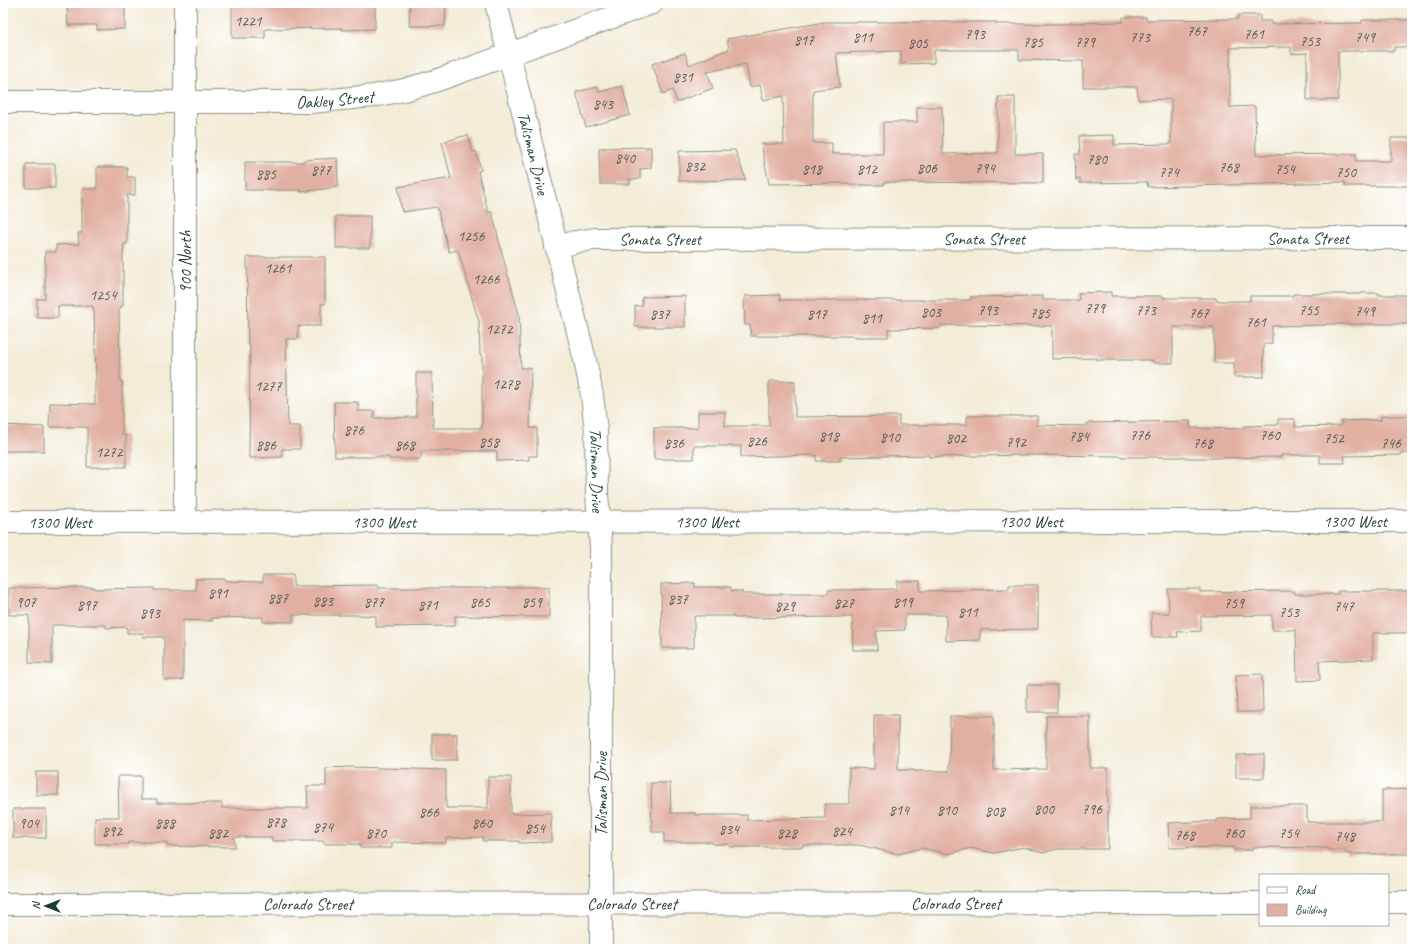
<svg xmlns="http://www.w3.org/2000/svg" width="1415" height="952" viewBox="0 0 1415 952" font-family="Caveat,sans-serif">
  <style>
    .building { fill: #e2b0a2 }
    .lines { fill: none; stroke-linecap: round; stroke-linejoin: round }
    .minor-casing { stroke: #899486; stroke-width: 24 }
    .minor { stroke: #fff; stroke-width: 22 }
    .labels { text-anchor: middle; dominant-baseline: central; stroke-width: 3; stroke-linejoin: round; paint-order: stroke }
    .number-label { font-size: 15px; fill: #505a50 }
    .street-label { font-size: 17px; fill: #1f3d34; stroke: #fff }
  </style>
  <rect width="100%" height="100%" fill="#fff"/>
  <filter id="ink" filterUnits="userSpaceOnUse"><feTurbulence type="fractalNoise" baseFrequency=".025" numOctaves="2"/><feDisplacementMap in="SourceGraphic" scale="8" xChannelSelector="R" yChannelSelector="G"/><feConvolveMatrix kernelMatrix="1 2 1 2 8 2 1 2 1" color-interpolation-filters="sRGB"/></filter>
  <filter id="wash" filterUnits="userSpaceOnUse"><feTurbulence type="fractalNoise" baseFrequency=".012" numOctaves="4" result="noise"/><feDisplacementMap in="SourceGraphic" scale="16" xChannelSelector="R" yChannelSelector="G"/><feGaussianBlur stdDeviation="0.9" result="paint"/><feColorMatrix in="noise" values="0 0 0 0 0 0 0 0 0 0 0 0 0 0 0 0 0 1.4 0 .05"/><feComposite in="paint" operator="in"/></filter>
  <g filter="url(#wash)">
    <rect width="100%" height="100%" fill="#f3ecd7"/>
    <g id="blocks">
      <!-- building -->
      <g class="building">
        <polygon points="67,3 125,3 125,29 97,30 97,25 68,25"/>
        <polygon points="232,3 375,3 375,29 342,30 342,28 265,29 265,38 232,38"/>
        <polygon points="410,3 446,3 445,26 409,26"/>
        <polygon points="1238,15 1260,15 1260,21 1271,21 1271,24 1362,23 1362,20 1412,20 1412,47 1394,47 1394,51 1338,51 1338,100 1307,100 1307,53 1291,54 1291,47 1230,48 1230,107 1255,106 1256,155 1356,154 1356,161 1391,161 1391,138 1412,138 1412,186 1345,186 1345,182 1148,187 1147,182 1080,183 1080,179 1076,180 1075,154 1080,154 1079,136 1114,135 1114,145 1171,144 1171,99 1138,100 1137,87 1083,87 1083,61 1019,60 1019,50 934,50 934,63 901,64 901,51 836,53 840,87 813,90 813,143 832,143 832,154 883,154 883,122 917,122 917,107 942,107 943,154 998,153 998,97 1015,97 1015,154 1043,154 1043,183 884,182 884,185 849,185 849,183 769,184 761,144 784,144 783,96 763,100 760,85 750,87 746,64 707,72 713,88 677,102 673,90 663,94 652,64 685,53 689,65 729,49 727,39 825,22 996,22 996,24 1070,24 1070,23 1123,22 1123,17 1146,17 1146,20 1238,19"/>
        <polygon points="622,86 630,115 586,127 576,92 598,87 599,92"/>
        <polygon points="468,135 473,152 476,151 481,170 478,171 488,212 492,212 504,261 519,314 521,368 531,368 530,428 537,428 537,456 529,456 529,460 497,461 497,451 421,451 421,459 389,459 389,457 335,457 334,402 358,402 358,411 374,411 374,418 416,417 416,373 432,373 433,428 482,428 482,355 480,355 479,322 458,250 449,252 437,207 402,212 398,187 451,178 442,142"/>
        <polygon points="651,147 651,168 640,169 640,179 630,179 630,184 600,184 599,148"/>
        <polygon points="735,150 746,180 679,181 679,151"/>
        <polygon points="337,158 338,187 301,192 301,190 245,190 245,162 304,162 304,160"/>
        <rect x="26" y="164" width="29" height="24"/>
        <polygon points="97,167 127,167 127,177 135,177 135,195 127,195 127,244 124,244 123,256 123,306 121,306 121,308 119,309 120,381 122,381 122,435 126,435 126,467 87,467 87,427 49,427 50,403 95,404 95,381 96,381 94,309 93,309 93,306 58,306 58,318 37,318 37,299 45,299 45,252 56,252 56,245 79,244 78,233 82,233 82,189 97,189"/>
        <rect x="336" y="216" width="34" height="32"/>
        <polygon points="247,257 325,257 325,304 321,304 321,326 298,326 298,339 286,339 288,426 300,426 300,449 282,449 282,457 249,458 250,345 248,345"/>
        <polygon points="1111,292 1111,296 1163,296 1163,298 1216,298 1216,301 1250,301 1250,296 1293,296 1293,294 1361,294 1361,293 1379,293 1379,295 1412,295 1412,324 1326,324 1326,325 1272,326 1272,344 1263,344 1264,377 1234,377 1234,363 1214,363 1214,327 1173,327 1173,363 1153,363 1153,360 1097,360 1097,358 1052,359 1052,326 941,325 941,328 888,329 888,337 856,337 856,336 751,336 750,325 745,325 744,299 745,299 745,296 780,295 780,300 971,300 971,297 1043,296 1043,300 1079,300 1078,293"/>
        <polygon points="685,296 685,327 635,327 635,306 642,306 642,297"/>
        <polygon points="769,381 795,381 795,417 899,416 899,425 967,425 967,416 1037,416 1037,425 1087,426 1087,423 1190,421 1190,428 1244,429 1244,426 1278,425 1278,419 1295,419 1295,427 1341,426 1341,421 1381,420 1381,416 1412,416 1412,453 1401,453 1401,455 1344,456 1345,463 1320,463 1320,455 1281,455 1281,457 1213,458 1185,458 1185,457 1121,457 1121,456 1027,455 929,457 929,455 840,457 840,461 816,461 816,455 741,457 741,446 694,446 694,459 654,459 654,428 698,428 698,412 725,412 725,426 769,426"/>
        <polygon points="3,425 44,427 44,451 3,451"/>
        <polygon points="263,575 293,575 293,586 378,585 378,588 516,588 516,587 549,587 549,617 455,616 455,626 376,627 376,616 358,615 293,615 293,622 263,622 263,617 212,618 212,621 183,620 183,680 164,680 164,637 143,637 143,633 127,633 127,627 106,628 106,625 52,625 52,664 29,663 29,615 9,615 9,588 94,587 94,589 154,588 154,590 196,590 196,579 225,579 225,581 263,582"/>
        <polygon points="897,581 920,581 920,591 1009,589 1009,585 1038,585 1038,629 980,630 980,640 946,641 946,615 905,615 905,630 876,631 877,650 853,650 852,617 734,618 734,616 694,616 694,648 662,648 661,584 695,583 695,587 731,587 731,591 742,591 742,594 828,594 828,590 897,589"/>
        <polygon points="1168,589 1200,589 1200,592 1294,591 1295,594 1338,594 1338,591 1412,591 1412,633 1373,633 1373,659 1319,661 1320,680 1297,681 1296,630 1272,630 1272,615 1201,616 1201,631 1177,632 1178,637 1152,637 1151,613 1169,613"/>
        <polygon points="1262,674 1263,712 1237,712 1236,675"/>
        <rect x="1027" y="685" width="30" height="27"/>
        <polygon points="874,715 898,715 898,770 914,770 914,771 949,771 950,716 994,716 994,770 1046,769 1046,716 1090,716 1090,768 1108,768 1108,849 1057,849 1043,853 1024,847 994,853 971,848 948,854 922,848 898,854 859,845 803,845 803,847 729,847 729,844 712,844 712,842 664,842 664,832 652,832 651,783 670,783 671,813 695,813 695,815 747,815 747,820 825,818 825,804 849,804 849,768 874,769"/>
        <rect x="432" y="734" width="25" height="26"/>
        <polygon points="1264,754 1264,778 1236,778 1236,755"/>
        <polygon points="351,767 446,770 446,808 488,808 488,777 511,777 511,814 551,813 551,842 519,843 519,841 483,841 483,837 446,838 446,843 392,842 392,848 360,848 360,844 324,844 324,841 272,841 272,837 234,837 235,847 167,846 167,842 129,842 129,844 95,844 95,817 119,817 118,776 141,776 141,799 157,799 157,803 222,803 222,808 308,808 307,786 326,786 326,768"/>
        <rect x="36" y="772" width="22" height="23"/>
        <polygon points="1412,789 1412,854 1346,854 1346,850 1328,850 1328,848 1252,847 1252,850 1234,850 1234,847 1169,848 1168,823 1217,821 1217,819 1250,818 1250,806 1307,806 1307,822 1382,822 1382,790"/>
        <rect x="13" y="809" width="33" height="29"/>
      </g>
    </g>
  </g>
  <g filter="url(#ink)">
    <use href="#blocks" fill-opacity="0" stroke="#899486" stroke-width="1"/>
    <g class="lines">
      <!-- minor casing -->
      <g class="minor-casing">
        <g id="minor">
          <polyline points="185,3 185,522"/>
          <path id="s1" d="M 496,3 L 585,360 L 592,395 L 596,431 L 597,494 L 601,548 L 601,949"/>
          <path id="s2" d="M 3,102 L 311,102 L 373,96 L 404,90 L 435,81 L 652,3"/>
          <path id="s3" d="M 556,247 L 575,242 L 594,239 L 1412,238"/>
          <path id="s4" d="M 3,522 L 1412,521"/>
          <polyline points="1388,902 1412,902"/>
          <path id="s5" d="M 3,904 L 1260,903"/>
        </g>
      </g>
      <!-- minor -->
      <use href="#minor" class="minor"/>
    </g>
  </g>
  <g class="labels">
    <!-- number labels -->
    <g class="number-label">
      <text x="248" y="21">1221</text>
      <text x="1197" y="31">767</text>
      <text x="975" y="34">793</text>
      <text x="1254" y="34">761</text>
      <text x="863" y="37">811</text>
      <text x="1140" y="37">773</text>
      <text x="1365" y="37">749</text>
      <text x="804" y="40">817</text>
      <text x="1310" y="41">753</text>
      <text x="1033" y="42">785</text>
      <text x="1085" y="42">779</text>
      <text x="918" y="43">805</text>
      <text x="683" y="77">831</text>
      <text x="603" y="104">843</text>
      <text x="625" y="158">840</text>
      <text x="1097" y="159">780</text>
      <text x="695" y="166">832</text>
      <text x="1229" y="167">768</text>
      <text x="927" y="168">806</text>
      <text x="985" y="168">794</text>
      <text x="812" y="169">818</text>
      <text x="867" y="169">812</text>
      <text x="1285" y="169">754</text>
      <text x="321" y="170">877</text>
      <text x="1169" y="172">774</text>
      <text x="1346" y="172">750</text>
      <text x="266" y="174">885</text>
      <text x="471" y="236">1256</text>
      <text x="278" y="268">1261</text>
      <text x="486" y="279">1266</text>
      <text x="103" y="295">1254</text>
      <text x="1095" y="308">779</text>
      <text x="988" y="310">793</text>
      <text x="1146" y="310">773</text>
      <text x="1309" y="310">755</text>
      <text x="1365" y="311">749</text>
      <text x="931" y="312">803</text>
      <text x="1040" y="313">785</text>
      <text x="1199" y="313">767</text>
      <text x="660" y="314">837</text>
      <text x="817" y="314">817</text>
      <text x="872" y="318">811</text>
      <text x="1256" y="322">761</text>
      <text x="499" y="329">1272</text>
      <text x="506" y="384">1278</text>
      <text x="268" y="386">1277</text>
      <text x="354" y="430">876</text>
      <text x="1140" y="435">776</text>
      <text x="1270" y="435">760</text>
      <text x="829" y="436">818</text>
      <text x="1079" y="436">784</text>
      <text x="890" y="437">810</text>
      <text x="956" y="438">802</text>
      <text x="1334" y="438">752</text>
      <text x="757" y="441">826</text>
      <text x="489" y="442">858</text>
      <text x="1016" y="442">792</text>
      <text x="674" y="443">836</text>
      <text x="1203" y="443">768</text>
      <text x="1391" y="443">746</text>
      <text x="266" y="445">886</text>
      <text x="405" y="445">868</text>
      <text x="109" y="452">1272</text>
      <text x="218" y="593">891</text>
      <text x="278" y="598">887</text>
      <text x="678" y="599">837</text>
      <text x="323" y="601">883</text>
      <text x="26" y="602">907</text>
      <text x="374" y="602">877</text>
      <text x="480" y="602">865</text>
      <text x="532" y="602">859</text>
      <text x="903" y="602">819</text>
      <text x="844" y="603">827</text>
      <text x="1234" y="603">759</text>
      <text x="87" y="605">897</text>
      <text x="428" y="605">871</text>
      <text x="785" y="606">829</text>
      <text x="1344" y="606">747</text>
      <text x="968" y="612">811</text>
      <text x="1289" y="612">753</text>
      <text x="150" y="613">893</text>
      <text x="1044" y="809">800</text>
      <text x="1092" y="809">796</text>
      <text x="899" y="810">814</text>
      <text x="947" y="810">810</text>
      <text x="995" y="811">808</text>
      <text x="429" y="812">866</text>
      <text x="276" y="822">878</text>
      <text x="29" y="823">904</text>
      <text x="165" y="823">888</text>
      <text x="482" y="823">860</text>
      <text x="323" y="827">874</text>
      <text x="535" y="828">854</text>
      <text x="729" y="829">834</text>
      <text x="112" y="831">892</text>
      <text x="842" y="831">824</text>
      <text x="218" y="833">882</text>
      <text x="376" y="833">870</text>
      <text x="787" y="833">828</text>
      <text x="1234" y="833">760</text>
      <text x="1289" y="833">754</text>
      <text x="1185" y="835">768</text>
      <text x="1345" y="836">748</text>
    </g>
    <!-- street labels -->
    <g class="street-label">
      <text stroke="none"><textPath href="#s2" startOffset="332">Oakley Street</textPath></text>
      <text stroke="none"><textPath href="#s1" startOffset="155">Talisman Drive</textPath></text>
      <text stroke="none"><textPath href="#s3" startOffset="105">Sonata Street</textPath></text>
      <text stroke="none"><textPath href="#s3" startOffset="429">Sonata Street</textPath></text>
      <text stroke="none"><textPath href="#s3" startOffset="753">Sonata Street</textPath></text>
      <text transform="translate(185 262) rotate(-90)">900 North</text>
      <text stroke="none"><textPath href="#s1" startOffset="479">Talisman Drive</textPath></text>
      <text stroke="none"><textPath href="#s4" startOffset="381">1300 West</textPath></text>
      <text stroke="none"><textPath href="#s4" startOffset="704">1300 West</textPath></text>
      <text stroke="none"><textPath href="#s4" startOffset="1028">1300 West</textPath></text>
      <text stroke="none"><textPath href="#s4" startOffset="1352">1300 West</textPath></text>
      <text stroke="none"><textPath href="#s4" startOffset="57">1300 West</textPath></text>
      <text transform="translate(601 794) rotate(-90)">Talisman Drive</text>
      <text stroke="none"><textPath href="#s5" startOffset="629">Colorado Street</textPath></text>
      <text stroke="none"><textPath href="#s5" startOffset="953">Colorado Street</textPath></text>
      <text stroke="none"><textPath href="#s5" startOffset="305">Colorado Street</textPath></text>
    </g>
  </g>
  <!-- margin -->
  <rect width="1415" height="952" fill="none" stroke="#fff" stroke-width="16"/>
  <!-- legend -->
  <rect x="1259" y="874" width="130" height="52" fill="#ffffff" stroke="#a5b1ae"/>
  <rect x="1267" y="887" width="20" height="6" fill="#ffffff" stroke="#a5b1ae"/>
  <text x="1295" y="894" font-size="12" fill="#1f3d34">Road</text>
  <rect x="1267" y="904" width="20" height="12" fill="#e2b0a2" stroke="#a5b1ae"/>
  <text x="1295" y="914" font-size="12" fill="#1f3d34">Building</text>
  <!-- north arrow -->
  <g transform="translate(46 906) rotate(270)" stroke="#ffffff" stroke-width="3" paint-order="stroke">
  <path d="M0-3L7 15L0 10L-7 15Z" fill="#1f3d34"/>
  <text y="-6" font-size="11" font-weight="bold" text-anchor="middle" fill="#1f3d34">N</text>
  </g>
</svg>
